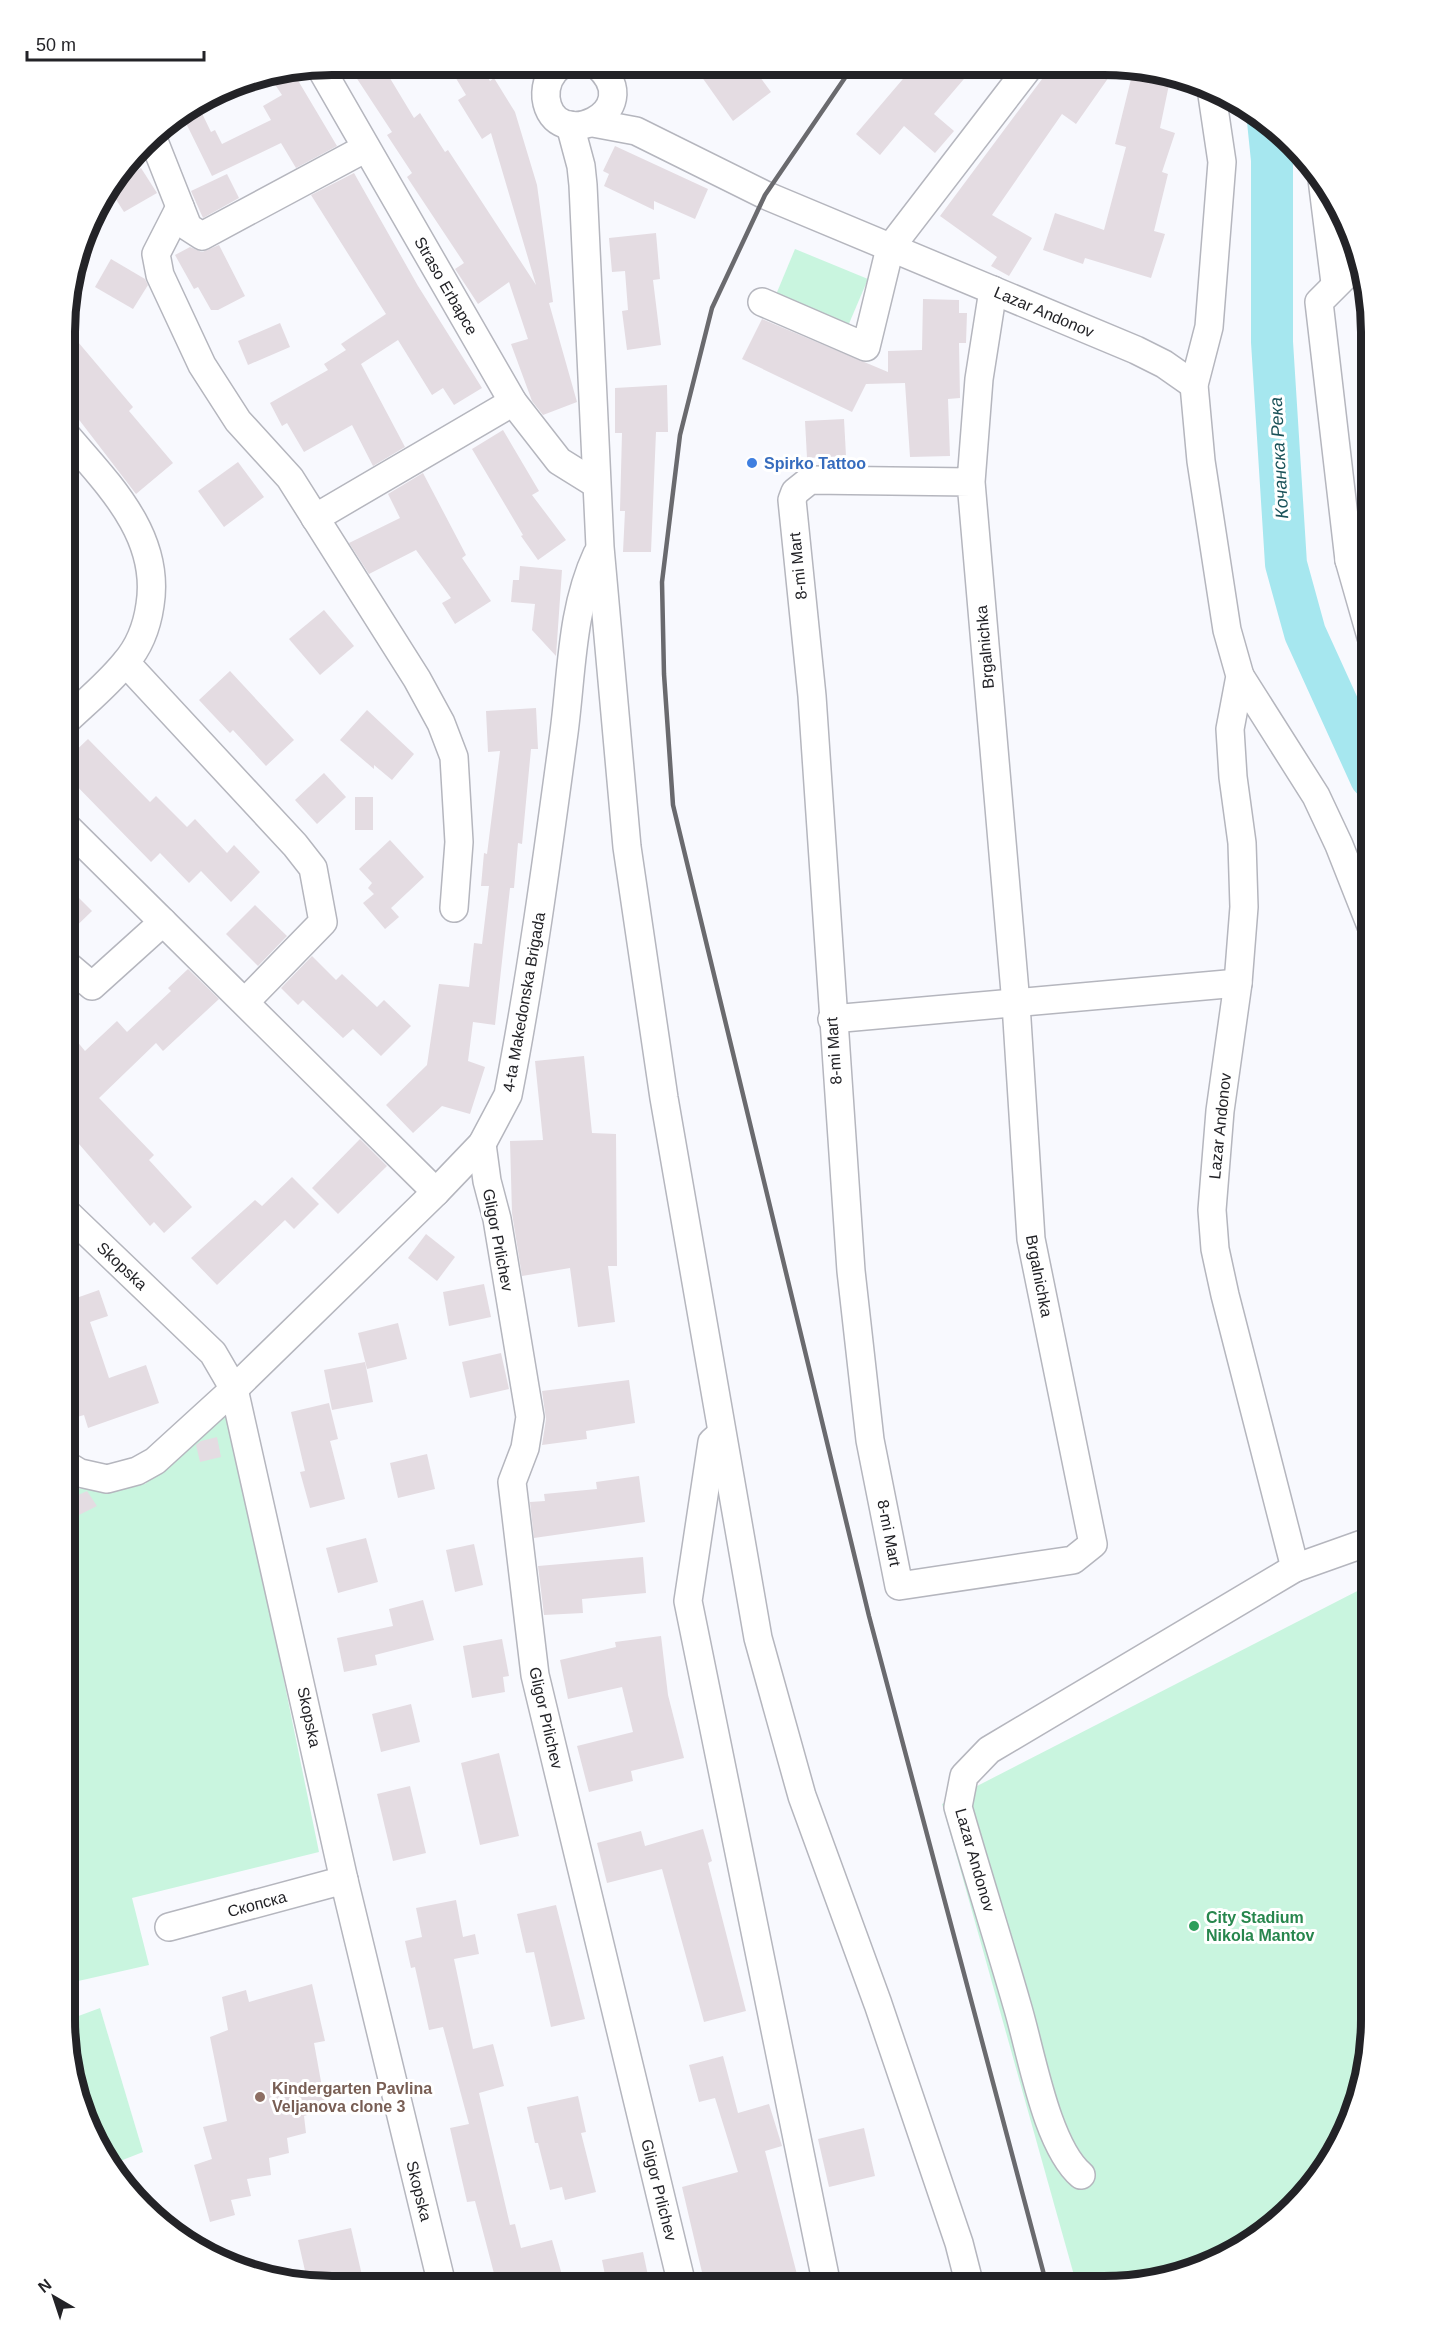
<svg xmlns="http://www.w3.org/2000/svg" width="1436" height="2351" viewBox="0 0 1436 2351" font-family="Arial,sans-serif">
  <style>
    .green { fill: #c9f5df }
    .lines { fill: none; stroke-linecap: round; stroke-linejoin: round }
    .river { stroke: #a6e7ef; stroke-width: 42 }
    .building { fill: #e4dce2 }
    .minor-casing { stroke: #b5b6be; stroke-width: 30 }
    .minor { stroke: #fff; stroke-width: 27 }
    .rail { stroke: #6a6a6e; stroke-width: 4.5 }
    .shop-dot { fill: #3f7fe0; stroke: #fff; stroke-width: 2 }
    .leisure-dot { fill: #2e9e5b; stroke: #fff; stroke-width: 2 }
    .education-dot { fill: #8d6e63; stroke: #fff; stroke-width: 2 }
    .labels { text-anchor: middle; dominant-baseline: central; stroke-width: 6; stroke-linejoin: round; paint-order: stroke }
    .street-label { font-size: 16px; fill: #232327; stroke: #fff }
    .shop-label { font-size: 16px; font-weight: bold; fill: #366cbe; stroke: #fff; text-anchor: start }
    .leisure-label { font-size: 16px; font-weight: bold; fill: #27864d; stroke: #fff; text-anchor: start }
    .education-label { font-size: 16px; font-weight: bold; fill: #785e54; stroke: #fff; text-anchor: start }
    .water-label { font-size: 18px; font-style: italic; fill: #1a5259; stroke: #fff }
    .rim { fill: none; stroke: #232327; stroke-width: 8 }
  </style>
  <rect width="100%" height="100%" fill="#f8f9fe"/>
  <!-- green -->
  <g class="green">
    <polygon points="795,249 868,279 848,326 775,297"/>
    <polygon points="229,1412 319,1852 132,1898 149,1965 65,1984 65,1494 93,1484 145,1484"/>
    <polygon points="1371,1584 1371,2037 1357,2105 1316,2181 1266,2231 1206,2266 1104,2286 1077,2286 942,1804"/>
    <polygon points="100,2008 143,2152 110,2165 85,2121 65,2021"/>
  </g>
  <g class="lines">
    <!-- river -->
    <polyline class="river" points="1268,121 1272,160 1272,342 1286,564 1305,633 1371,778"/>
  </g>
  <!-- building -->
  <g class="building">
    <polygon points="348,65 382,65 414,118 420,113 445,152 448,150 536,285 491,133 482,139 458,100 466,95 448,65 480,65 490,81 494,78 515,112 537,185 553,302 549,303 577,402 543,415 532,401 511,344 528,339 509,282 478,304 455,269 464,263 407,177 412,173 387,135 392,132"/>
    <polygon points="694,66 752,66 771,92 733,121"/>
    <polygon points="914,66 975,66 934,114 954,131 935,153 904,126 880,155 856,134"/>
    <polygon points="1051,67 1116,67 1076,124 1062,114 992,215 1032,238 1009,276 991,266 997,257 940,216"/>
    <polygon points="1134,67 1171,75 1160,128 1175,133 1162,172 1168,174 1154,231 1165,234 1151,278 1085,258 1083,264 1043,250 1055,213 1104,230 1126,147 1115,144"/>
    <polygon points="293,72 337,146 296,168 281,143 212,176 182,115 198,105 211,132 215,130 222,144 271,120 263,106 282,95 270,77"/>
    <polygon points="615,146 708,189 695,219 654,201 654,210 604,186 609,174 603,171"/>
    <polygon points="141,168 157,193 124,212 110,190"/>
    <polygon points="354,173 418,286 482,388 454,405 443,388 432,395 398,340 361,364 405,447 373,466 352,425 304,452 287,423 282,426 270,403 328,370 324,364 346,350 341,344 386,314 311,195"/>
    <polygon points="227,174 239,198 203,218 191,191"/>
    <polygon points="656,233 660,279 653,280 661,345 627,350 622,311 628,310 625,271 612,272 609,238"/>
    <polygon points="219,245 245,296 218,310 211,310 198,287 194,289 175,255 190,247 202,252"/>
    <polygon points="111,259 145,279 148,285 133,309 95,287"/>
    <polygon points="923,299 959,300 959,313 967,313 966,343 959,343 960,398 948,399 950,456 910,457 905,383 866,384 852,412 742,359 762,319 888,372 888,351 922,350"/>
    <polygon points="280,323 290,347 248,365 238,341"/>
    <polygon points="67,329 133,407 129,411 173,463 136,494 67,404"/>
    <polygon points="667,385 668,432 656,432 651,552 623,552 625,511 620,511 622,433 615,433 615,388"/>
    <polygon points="844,419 846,456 807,458 805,421"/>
    <polygon points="503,430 539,491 532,495 566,540 538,560 521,536 523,535 472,449"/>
    <polygon points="238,462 264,497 224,527 198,491"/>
    <polygon points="423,473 466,555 462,558 491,601 455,624 442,603 451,598 416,550 369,574 349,543 400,518 388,494"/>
    <polygon points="520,566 562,570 556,656 532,630 535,604 511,602 513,580 519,580"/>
    <polygon points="324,610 354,646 320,675 289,639"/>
    <polygon points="230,671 294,740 266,766 233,730 230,733 199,700"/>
    <polygon points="536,708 538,749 531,749 522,844 518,843 514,888 510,888 495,1025 473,1022 468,1061 485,1067 470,1114 442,1106 413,1133 386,1105 427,1065 439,984 469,987 474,943 482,944 489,886 481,886 484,853 487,854 500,751 488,752 486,711"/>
    <polygon points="367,710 414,754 392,780 374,765 374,769 340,740"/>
    <polygon points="88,739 150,802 156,796 187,827 195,819 227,853 234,845 260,872 231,902 201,871 189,883 160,853 151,862 66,775 66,760"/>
    <polygon points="324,773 346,797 317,824 295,800"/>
    <rect x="355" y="797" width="18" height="33"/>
    <polygon points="390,840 424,877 391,908 399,917 385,929 363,903 374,894 368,888 372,883 359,869"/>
    <polygon points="66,885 92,911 66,936"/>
    <polygon points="255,905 287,936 258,966 226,934"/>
    <polygon points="312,956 336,980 342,974 377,1007 384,1000 411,1026 381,1056 353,1029 343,1038 303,1000 298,1005 281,988"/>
    <polygon points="188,969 219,999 163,1051 156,1043 99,1098 154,1155 149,1160 192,1207 164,1233 154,1222 150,1226 66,1129 66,1028 85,1051 117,1021 127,1032 171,991 168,988"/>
    <polygon points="584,1056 592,1133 616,1134 617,1266 608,1266 615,1322 578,1327 570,1268 522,1276 512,1213 510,1141 543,1140 535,1061"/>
    <polygon points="360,1139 387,1166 338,1214 312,1188"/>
    <polygon points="292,1177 319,1204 294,1229 285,1220 217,1285 191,1258 255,1200 262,1206"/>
    <polygon points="426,1234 455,1257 437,1281 408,1258"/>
    <polygon points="484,1284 491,1317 449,1326 443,1292"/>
    <polygon points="99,1290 108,1316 90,1322 109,1378 146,1365 159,1403 88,1428 84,1415 77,1417 74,1411 65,1414 65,1302"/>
    <polygon points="398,1323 407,1359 367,1369 358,1333"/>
    <polygon points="501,1353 509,1389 470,1398 462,1362"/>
    <polygon points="365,1362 373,1402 332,1410 324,1370"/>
    <polygon points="629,1380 635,1423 586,1431 587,1439 542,1445 546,1419 542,1391"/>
    <polygon points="329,1403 338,1439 330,1441 345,1499 310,1508 300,1472 305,1471 291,1412"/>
    <polygon points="217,1437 221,1457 200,1462 196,1445 201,1441"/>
    <polygon points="427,1454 435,1489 398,1498 390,1463"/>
    <polygon points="639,1476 645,1522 534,1538 530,1502 545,1501 544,1494 597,1489 596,1482"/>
    <polygon points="87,1491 97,1506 65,1522 65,1501"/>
    <polygon points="366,1538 378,1582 338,1593 326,1548"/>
    <polygon points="474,1544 483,1585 455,1592 446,1550"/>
    <polygon points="643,1557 646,1593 582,1599 583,1613 544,1615 538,1566"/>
    <polygon points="423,1600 434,1640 375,1655 377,1665 344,1672 337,1638 393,1626 389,1609"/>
    <polygon points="661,1636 668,1695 684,1758 631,1771 633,1781 589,1792 577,1746 633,1732 622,1687 568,1699 560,1660 616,1647 615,1642"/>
    <polygon points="502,1639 509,1676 503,1677 505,1692 472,1698 463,1646"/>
    <polygon points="411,1704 420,1742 381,1752 372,1714"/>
    <polygon points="499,1753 519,1836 480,1845 461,1763"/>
    <polygon points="410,1786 426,1853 393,1861 377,1794"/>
    <polygon points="703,1829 712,1861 708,1863 746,2011 704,2022 662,1869 607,1883 597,1843 641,1831 645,1846"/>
    <polygon points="456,1900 463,1937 475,1934 479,1954 454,1959 473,2049 493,2044 504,2086 479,2093 510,2225 515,2224 521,2248 552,2240 562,2275 524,2285 497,2285 475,2201 467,2202 450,2128 469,2124 443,2027 429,2030 415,1967 411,1968 405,1941 422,1937 416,1908"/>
    <polygon points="556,1905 585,2019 551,2027 534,1952 526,1953 517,1914"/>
    <polygon points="312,1984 325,2041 314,2043 326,2109 304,2116 306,2133 287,2138 289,2153 269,2158 271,2175 247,2179 251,2196 231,2200 235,2215 210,2222 194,2165 212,2159 203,2127 227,2121 210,2037 228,2030 222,1997 246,1990 249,2002"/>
    <polygon points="723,2056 738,2113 769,2104 782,2146 765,2151 800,2286 705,2285 682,2187 738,2172 715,2098 699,2102 689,2065"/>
    <polygon points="578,2096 586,2132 581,2133 596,2192 565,2200 562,2187 550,2190 538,2143 535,2143 527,2107"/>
    <polygon points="864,2128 875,2176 829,2187 818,2139"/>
    <polygon points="351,2228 364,2284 308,2284 298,2240"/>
    <polygon points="643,2252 650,2285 607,2285 602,2260"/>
  </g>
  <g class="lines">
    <!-- minor casing -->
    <g class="minor-casing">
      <g id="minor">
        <path d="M 561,65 C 550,73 545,84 546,98 C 553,156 650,112 597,65"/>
        <polyline points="320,67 513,402 559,461 596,484"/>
        <polyline points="1211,88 1222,162 1209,327 1194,385 1201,461 1227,630 1240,676 1230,729 1233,777 1242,843 1244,907 1238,983 1220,1111 1212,1210 1215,1249 1225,1295 1295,1568"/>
        <polyline points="593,123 636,131 765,195 1136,350 1164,364 1194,385"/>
        <polyline points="570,125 581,166 583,185 600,547 627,847 664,1098 758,1638 802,1796 878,2004 959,2243 970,2286"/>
        <polyline points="152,136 188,227 202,236 366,148"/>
        <polyline points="1322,179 1335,283"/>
        <polyline points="180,207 156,254 160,275 202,365 238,421 290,478 417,679 441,723 454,757 459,842 454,908"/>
        <polyline points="1358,263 1319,302 1349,560 1371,637"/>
        <polyline points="762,302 866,347 890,248 1029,67"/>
        <polyline points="971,482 810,480 795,492 792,500 812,696 851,1271 870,1440 899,1586 1073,1560 1093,1544 1031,1239 1016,1004 971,482 979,379 993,290"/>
        <polyline points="315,518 513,402"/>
        <polyline points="1349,560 1371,537"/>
        <polyline points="126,663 295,845 313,868 323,922 246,1001"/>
        <polyline points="1240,676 1316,796 1339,845 1371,926"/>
        <path d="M 66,721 C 86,702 108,684 125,663 C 139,647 147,626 150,605 C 161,536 109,485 67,436"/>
        <polyline points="66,826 436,1192"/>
        <polyline points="66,964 92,986 163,922"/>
        <polyline points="832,1019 1238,983"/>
        <polyline points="482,1144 487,1181 497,1219 530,1417 525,1448 512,1482 535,1675 682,2285"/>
        <polyline points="66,1212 213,1353 234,1389 344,1880 442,2285"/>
        <polyline points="721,1434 712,1442 688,1601 827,2286"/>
        <path d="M 65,1464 L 80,1473 L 107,1479 L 137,1471 L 155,1461 L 234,1389 L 436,1192 L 482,1144 L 508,1095 C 531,977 547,859 563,740 C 572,678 570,612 597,554"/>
        <polyline points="169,1927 344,1880"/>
        <path d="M 1081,2175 C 1046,2145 1031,2051 1017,2005 C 998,1939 977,1873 958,1807 L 964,1776 L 989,1750 L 1295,1568 L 1371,1541"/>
      </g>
    </g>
    <!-- minor -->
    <use href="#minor" class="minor"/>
    <!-- rail -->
    <polyline class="rail" points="853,66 765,195 712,308 680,435 662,582 664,674 673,805 869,1616 1047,2286"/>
  </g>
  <!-- markers -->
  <circle class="shop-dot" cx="752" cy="463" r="6"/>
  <circle class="leisure-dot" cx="1194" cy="1926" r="6"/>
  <circle class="education-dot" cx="260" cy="2097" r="6"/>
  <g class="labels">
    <!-- street labels -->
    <g class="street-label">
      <text transform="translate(446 286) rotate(60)">Straso Erbapce</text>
      <text transform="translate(1044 312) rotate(23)">Lazar Andonov</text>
      <text transform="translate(798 566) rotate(-96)">8-mi Mart</text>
      <text transform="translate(985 647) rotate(-95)">Brgalnichka</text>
      <text transform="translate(524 1002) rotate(-80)">4-ta Makedonska Brigada</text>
      <text transform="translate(834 1051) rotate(-94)">8-mi Mart</text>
      <text transform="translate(1220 1126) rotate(-84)">Lazar Andonov</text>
      <text transform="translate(498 1240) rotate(79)">Gligor Prlichev</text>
      <text transform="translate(122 1266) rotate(43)">Skopska</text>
      <text transform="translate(1039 1276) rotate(79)">Brgalnichka</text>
      <text transform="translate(889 1533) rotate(79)">8-mi Mart</text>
      <text transform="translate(309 1717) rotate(78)">Skopska</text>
      <text transform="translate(546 1718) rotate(77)">Gligor Prlichev</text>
      <text transform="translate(975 1860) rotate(74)">Lazar Andonov</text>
      <text transform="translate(257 1904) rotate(-15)">Скопска</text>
      <text transform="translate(659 2190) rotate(76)">Gligor Prlichev</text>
      <text transform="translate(419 2191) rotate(76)">Skopska</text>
    </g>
    <!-- shop labels -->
    <g class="shop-label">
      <text x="764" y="463">Spirko Tattoo</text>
    </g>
    <!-- leisure labels -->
    <g class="leisure-label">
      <text x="1206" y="1917">City Stadium<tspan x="1206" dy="18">Nikola Mantov</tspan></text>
    </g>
    <!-- education labels -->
    <g class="education-label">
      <text x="272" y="2088">Kindergarten Pavlina<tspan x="272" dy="18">Veljanova clone 3</tspan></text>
    </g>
    <!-- water labels -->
    <g class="water-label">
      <text transform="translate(1279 458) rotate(-93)">Кочанска Река</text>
    </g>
  </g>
  <!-- crop -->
  <path d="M0 0H1436V2351H0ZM332 75H1104A257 257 0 0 1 1361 332V2019A257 257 0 0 1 1104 2276H332A257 257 0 0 1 75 2019V332A257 257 0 0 1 332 75Z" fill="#fff" fill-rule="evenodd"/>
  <path class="rim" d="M332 75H1104A257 257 0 0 1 1361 332V2019A257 257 0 0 1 1104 2276H332A257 257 0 0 1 75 2019V332A257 257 0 0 1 332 75Z"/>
  <!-- north arrow -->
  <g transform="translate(54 2297) rotate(321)" stroke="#ffffff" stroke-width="4.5" paint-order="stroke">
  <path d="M0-4.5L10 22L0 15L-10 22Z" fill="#232327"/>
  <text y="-9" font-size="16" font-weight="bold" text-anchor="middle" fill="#232327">N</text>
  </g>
  <!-- scale -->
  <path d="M27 51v9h177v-9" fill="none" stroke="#232327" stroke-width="3"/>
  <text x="36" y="51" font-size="18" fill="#232327" stroke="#ffffff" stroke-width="4.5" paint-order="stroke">50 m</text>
</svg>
